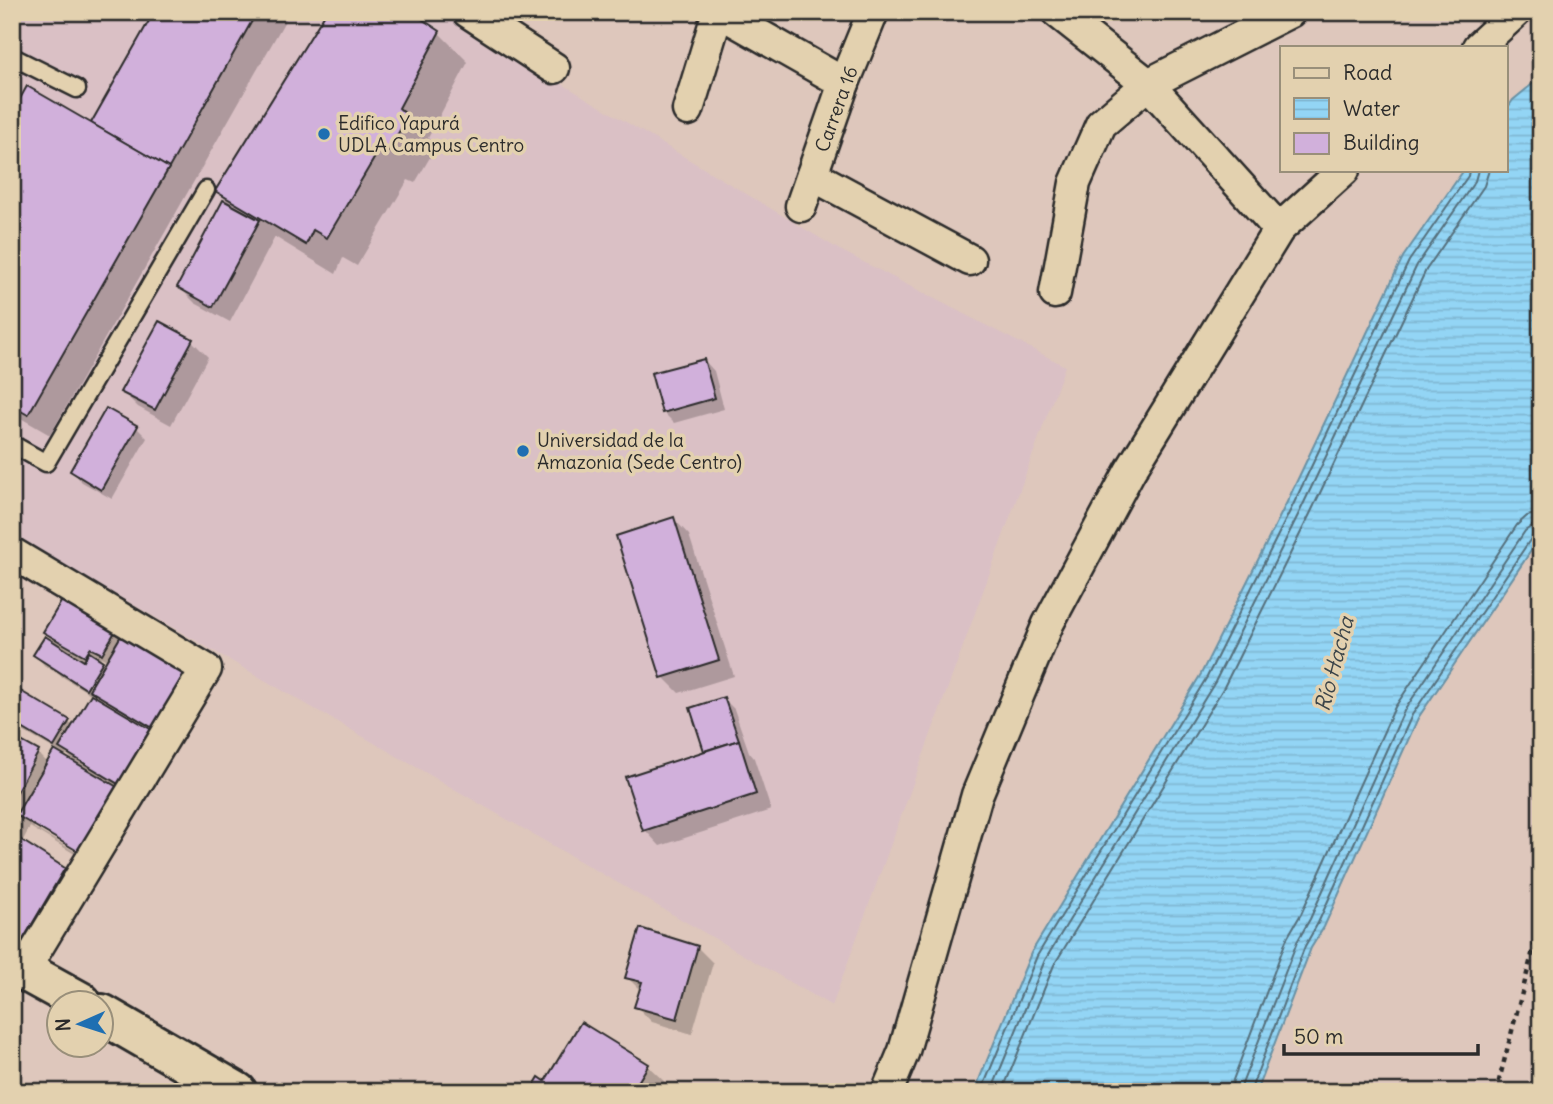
<svg xmlns="http://www.w3.org/2000/svg" width="1553" height="1104" viewBox="0 0 1553 1104" font-family="Delius,sans-serif">
  <style>
    .built { fill: #dac0c5 }
    .water { fill: url(#water-rules); stroke: #6991a4; stroke-width: 2 }
    .shadow { fill: #0003; fill-rule: evenodd }
    .lines { fill: none; stroke-linecap: round; stroke-linejoin: round }
    .shore { stroke: #556f7c; stroke-width: 2 }
    .building { fill: #d1b0db; stroke: #2b2b2b; stroke-width: 2 }
    .service-casing { stroke: #2b2b2b; stroke-width: 21 }
    .minor-casing { stroke: #2b2b2b; stroke-width: 35 }
    .secondary-casing { stroke: #2b2b2b; stroke-width: 44 }
    .path { stroke: #2b2b2b; stroke-width: 4.5; stroke-dasharray: 5 5; stroke-linecap: butt }
    .service { stroke: #e3d1af; stroke-width: 16 }
    .minor { stroke: #e3d1af; stroke-width: 30 }
    .secondary { stroke: #e3d1af; stroke-width: 38 }
    .poi-dot { fill: #1f6fb2; stroke: #e3d1af; stroke-width: 2.5 }
    .labels { text-anchor: middle; dominant-baseline: central; stroke-width: 7; stroke-linejoin: round; paint-order: stroke }
    .street-label { font-size: 19px; fill: #2b2b2b; stroke: #e3d1af }
    .poi-label { font-size: 19px; fill: #2b2b2b; stroke: #e3d1af; text-anchor: start }
    .water-label { font-size: 21px; font-style: italic; fill: #3b4449; stroke: #e3d1af }
  </style>
  <defs>
    <pattern id="water-rules" width="6" height="5" patternUnits="userSpaceOnUse" patternTransform="scale(1.75)"><rect width="6" height="5" fill="#93d5f5"/><path d="M0 2.5h6" fill="none" stroke="#7fb7d2"/></pattern>
  </defs>
  <rect width="100%" height="100%" fill="#dec7bc"/>
  <filter id="ink" filterUnits="userSpaceOnUse"><feTurbulence type="fractalNoise" baseFrequency=".0143" numOctaves="2"/><feDisplacementMap in="SourceGraphic" scale="14" xChannelSelector="R" yChannelSelector="G"/><feConvolveMatrix kernelMatrix="1 2 1 2 8 2 1 2 1" color-interpolation-filters="sRGB"/></filter>
  <g filter="url(#ink)">
    <!-- built -->
    <polygon class="built" points="12,12 442,12 840,250 1065,366 832,1006 12,535"/>
    <!-- water -->
    <polygon class="water" points="1541,77 1541,536 1418,718 1324,927 1311,948 1256,1092 974,1092 1031,953 1201,674 1287,502 1403,257 1464,170 1506,170 1506,110 1513,100"/>
    <!-- shadow -->
    <g class="shadow">
      <polygon points="156,12 290,12 50,435 12,413 12,116 92,126"/>
      <polygon points="439,33 468,62 428,138 436,147 415,183 408,180 357,266 343,258 336,274 275,237 230,322 195,303 179,287 231,205 217,191"/>
      <polygon points="192,341 208,357 171,425 138,407 122,391"/>
      <polygon points="704,360 714,371 724,409 674,423 663,412"/>
      <polygon points="137,428 147,438 112,499 82,482 72,471"/>
      <polygon points="674,519 689,535 734,676 679,693 663,677"/>
      <path d="M 67,595 L 184,673 L 200,689 L 98,868 L 30,827 L 22,842 L 64,869 L 85,890 L 39,970 L 12,953 L 12,738 L 38,753 L 48,763 L 56,750 L 12,725 L 12,688 L 74,726 L 92,695 L 45,666 L 35,655 L 59,646 L 45,632 ZM 101,657 L 108,661 L 105,666 L 99,660 ZM 67,754 L 78,765 L 64,758 ZM 34,824 L 90,856 L 88,859 L 34,828 Z"/>
      <polygon points="724,699 734,709 749,752 754,758 771,810 660,846 645,830 627,778 707,752 705,750"/>
      <polygon points="697,947 713,963 692,1034 652,1022 636,1006 641,991 627,977"/>
      <polygon points="648,1066 669,1086 665,1092 532,1092 545,1083"/>
    </g>
    <g class="lines">
      <!-- shore -->
      <g class="shore">
        <polyline points="981,1092 1037,956 1207,677 1293,505 1409,261 1468,176 1469,170"/>
        <polyline points="991,1092 1045,960 1215,682 1301,509 1417,265 1475,181 1478,170"/>
        <polyline points="1002,1092 1054,965 1224,687 1310,514 1426,270 1484,186 1489,170"/>
        <polyline points="1231,1092 1233,1080 1287,938 1301,914 1395,707 1517,525 1527,516 1541,513"/>
        <polyline points="1241,1092 1242,1084 1297,942 1310,919 1404,711 1525,531 1532,526 1541,524"/>
        <polyline points="1250,1092 1305,946 1318,923 1412,715 1532,537 1541,533"/>
      </g>
    </g>
    <!-- building -->
    <g class="building">
      <polygon points="154,12 257,12 169,168 91,123"/>
      <polygon points="326,12 411,12 440,31 399,108 408,116 386,155 378,152 327,238 313,230 306,245 215,191"/>
      <polygon points="27,86 169,168 28,415 12,406 12,113"/>
      <polygon points="223,200 260,220 213,307 177,287"/>
      <polygon points="159,321 193,339 155,410 120,392"/>
      <polygon points="704,359 715,398 662,413 651,373"/>
      <polygon points="106,408 138,426 101,490 70,471"/>
      <polygon points="674,517 719,660 661,678 616,536"/>
      <polygon points="67,592 119,625 102,654 90,648 85,656 43,632"/>
      <polygon points="122,634 185,672 153,728 89,690"/>
      <polygon points="45,636 84,661 89,652 103,661 86,689 33,655"/>
      <polygon points="12,686 70,720 54,747 12,722"/>
      <polygon points="91,694 152,730 120,785 59,748"/>
      <polygon points="724,697 739,740 704,751 690,708"/>
      <polygon points="12,736 39,751 12,801"/>
      <polygon points="739,740 756,794 643,831 625,777"/>
      <polygon points="54,750 119,788 81,853 16,815"/>
      <polygon points="12,834 65,868 17,950 12,947"/>
      <polygon points="640,928 698,946 677,1019 634,1007 642,982 625,978"/>
      <polygon points="581,1022 649,1064 632,1092 530,1092 539,1077 545,1081"/>
    </g>
    <g class="lines">
      <!-- service casing -->
      <g class="service-casing">
        <g id="service">
          <polyline points="12,59 13,57 77,89"/>
          <polyline points="12,444 46,463 206,190"/>
        </g>
      </g>
      <!-- minor casing -->
      <g class="minor-casing">
        <g id="minor">
          <polyline points="468,12 554,68"/>
          <polyline points="719,12 844,83"/>
          <polyline points="1057,12 1148,84 1279,229"/>
          <polyline points="1478,47 1516,12"/>
          <polyline points="688,110 718,12"/>
          <polyline points="812,175 970,260"/>
          <polyline points="801,206 844,83 873,12"/>
          <polyline points="1055,293 1075,183 1101,124 1148,84 1290,12"/>
          <polyline points="12,553 206,669 24,970"/>
          <polyline points="887,1092 904,1051 977,795 1048,624 1130,471 1279,229 1344,170"/>
        </g>
      </g>
      <!-- secondary casing -->
      <g class="secondary-casing">
        <g id="secondary">
          <polyline points="12,964 81,1002"/>
          <polyline points="102,1014 237,1092"/>
        </g>
      </g>
      <!-- path -->
      <polyline class="path" points="1496,1092 1541,920"/>
      <!-- service -->
      <use href="#service" class="service"/>
      <!-- minor -->
      <use href="#minor" class="minor"/>
      <!-- secondary -->
      <use href="#secondary" class="secondary"/>
    </g>
  </g>
  <!-- markers -->
  <g class="poi-dot">
    <circle cx="324" cy="134" r="7"/>
    <circle cx="523" cy="451" r="7"/>
  </g>
  <g class="labels">
    <!-- street labels -->
    <g class="street-label">
      <text transform="translate(836 109) rotate(-70)">Carrera 16</text>
    </g>
    <!-- poi labels -->
    <g class="poi-label">
      <text x="338" y="123">Edifico Yapurá<tspan x="338" dy="22">UDLA Campus Centro</tspan></text>
      <text x="537" y="440">Universidad de la<tspan x="537" dy="22">Amazonía (Sede Centro)</tspan></text>
    </g>
    <!-- water labels -->
    <g class="water-label">
      <text transform="translate(1334 664) rotate(-75)">Río Hacha</text>
    </g>
  </g>
  <!-- margin -->
  <rect width="1553" height="1104" fill="none" stroke="#e3d1af" stroke-width="42"/>
  <rect x="21" y="21" width="1511" height="1062" fill="none" stroke="#2b2b2b" stroke-width="2.5" filter="url(#ink)"/>
  <!-- legend -->
  <rect x="1280" y="46" width="228" height="126" fill="#e3d1af" stroke="#998f7a" stroke-width="2"/>
  <rect x="1294" y="68" width="35" height="10" fill="#e3d1af" stroke="#998f7a" stroke-width="2"/>
  <text x="1343" y="80" font-size="21" fill="#2b2b2b">Road</text>
  <rect x="1294" y="98" width="35" height="21" fill="url(#water-rules)" stroke="#998f7a" stroke-width="2"/>
  <text x="1343" y="116" font-size="21" fill="#2b2b2b">Water</text>
  <rect x="1294" y="133" width="35" height="21" fill="#d1b0db" stroke="#998f7a" stroke-width="2"/>
  <text x="1343" y="150" font-size="21" fill="#2b2b2b">Building</text>
  <!-- north arrow -->
  <g transform="translate(80 1024) rotate(267)"><circle r="33" fill="#e3d1af" stroke="#998f7a" stroke-width="2"/>
  <path d="M0-5L12 26L0 18L-12 26Z" fill="#1f6fb2"/>
  <text y="-10" font-size="19" font-weight="bold" text-anchor="middle" fill="#2b2b2b">N</text>
  </g>
  <!-- scale -->
  <path d="M1284 1044v10h194v-10" fill="none" stroke="#2b2b2b" stroke-width="3.5"/>
  <text x="1294" y="1044" font-size="21" fill="#2b2b2b" stroke="#e3d1af" stroke-width="5" paint-order="stroke">50 m</text>
</svg>
